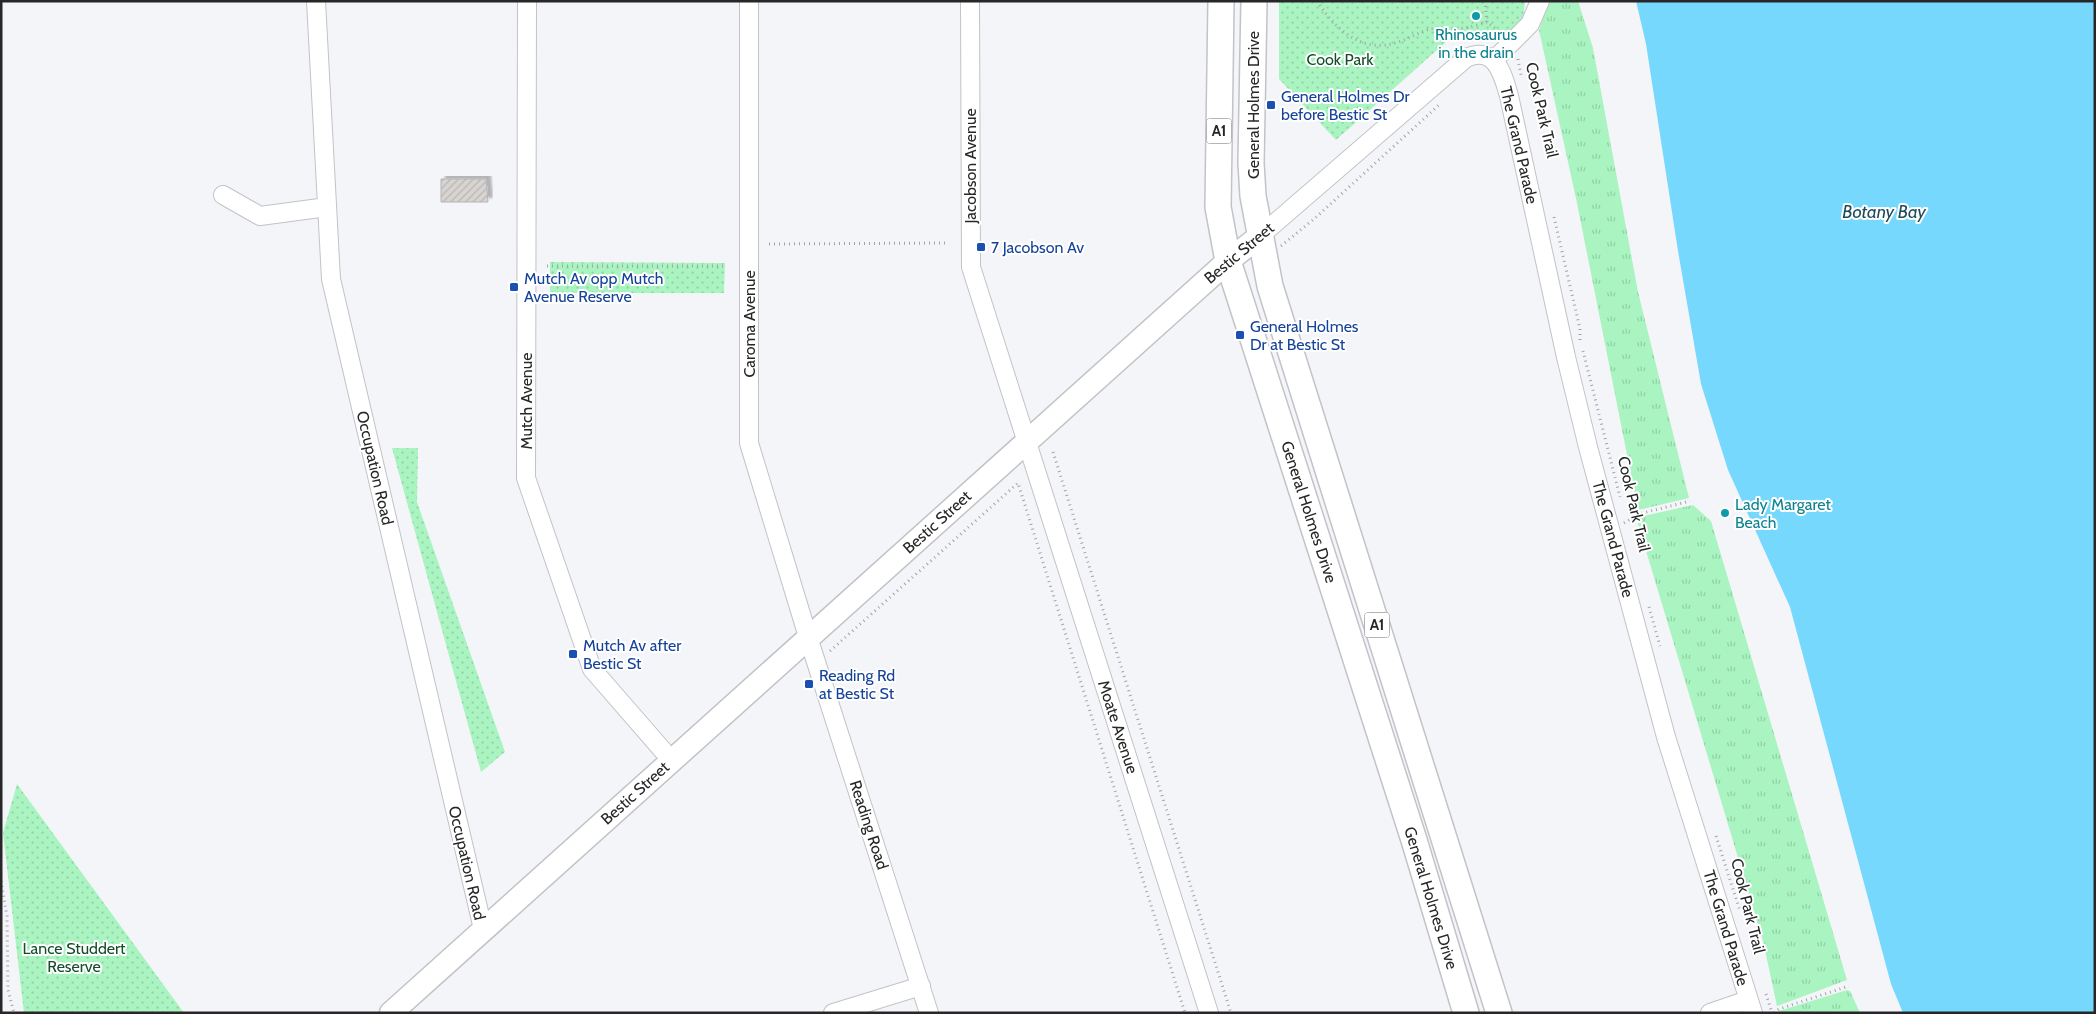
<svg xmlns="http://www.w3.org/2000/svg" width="2096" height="1014" viewBox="0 0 2096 1014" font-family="Cabin,sans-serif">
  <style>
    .grass { fill: url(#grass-tufts) }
    .park { fill: url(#park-dots) }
    .water { fill: #77d8fe }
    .building { fill: url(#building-hatch); stroke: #b9b4b3; filter: url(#shadow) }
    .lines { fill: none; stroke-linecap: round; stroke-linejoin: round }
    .minor-casing { stroke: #c2c3c7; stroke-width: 20 }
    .major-casing { stroke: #c2c3c7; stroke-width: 25 }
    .highway-casing { stroke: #c2c3c7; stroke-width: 28 }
    .path { stroke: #a3a4a7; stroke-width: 3; stroke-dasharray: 1 4; stroke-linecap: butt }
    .minor { stroke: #fff; stroke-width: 18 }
    .major { stroke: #fff; stroke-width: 22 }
    .highway { stroke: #fff; stroke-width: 25 }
    .culture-dot { fill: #0f9aa8; stroke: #fff; stroke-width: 2 }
    .transit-dot { fill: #1a4fb4; stroke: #fff; stroke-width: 2 }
    .labels { text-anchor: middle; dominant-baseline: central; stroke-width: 4; stroke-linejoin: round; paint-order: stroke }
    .shield { fill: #fff; stroke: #686868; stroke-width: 1 }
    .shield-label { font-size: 15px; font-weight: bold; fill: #272728 }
    .culture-label { font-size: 16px; fill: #0d838f; stroke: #fff }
    .park-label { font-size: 16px; fill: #144d2b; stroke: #fff }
    .transit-label { font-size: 16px; fill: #164399; stroke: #fff; text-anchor: start }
    .street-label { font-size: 16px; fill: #272728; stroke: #fff }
    .water-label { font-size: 18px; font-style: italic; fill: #1f4a5a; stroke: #fff }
  </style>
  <defs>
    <pattern id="grass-tufts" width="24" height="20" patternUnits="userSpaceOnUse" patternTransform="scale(1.25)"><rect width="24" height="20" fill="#a9f4c0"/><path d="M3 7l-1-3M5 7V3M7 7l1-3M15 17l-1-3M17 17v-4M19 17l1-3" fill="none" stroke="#91d1a5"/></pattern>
    <pattern id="park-dots" width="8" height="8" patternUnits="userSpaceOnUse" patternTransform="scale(1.25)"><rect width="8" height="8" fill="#a9f4c0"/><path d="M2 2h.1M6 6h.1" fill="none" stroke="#91d1a5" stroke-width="1.8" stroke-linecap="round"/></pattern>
    <pattern id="building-hatch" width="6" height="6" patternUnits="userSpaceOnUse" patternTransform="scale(1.25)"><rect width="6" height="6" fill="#d8d4d2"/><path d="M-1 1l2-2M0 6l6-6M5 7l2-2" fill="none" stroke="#b9b6b4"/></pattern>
    <filter id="shadow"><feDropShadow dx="4.5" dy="-4.5" stdDeviation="1" flood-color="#0004"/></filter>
  </defs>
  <rect width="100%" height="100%" fill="#f4f5f9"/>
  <!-- grass -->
  <g class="grass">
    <polygon points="1549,1 1578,1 1593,48 1638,292 1689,498 1638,510 1577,203 1539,30"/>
    <polygon points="1693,505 1711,521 1847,980 1777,1006 1763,941 1638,524 1639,517"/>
    <polygon points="1847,990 1850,991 1860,1013 1779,1013 1779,1011"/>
  </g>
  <!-- park -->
  <g class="park">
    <path d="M 1279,1 L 1525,1 L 1522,28 L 1505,42 C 1481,25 1471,29 1446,42 L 1336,140 L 1279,79 Z"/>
    <polygon points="550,262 725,263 724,293 550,293"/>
    <polygon points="392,448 418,448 417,502 505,752 481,772"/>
    <polygon points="17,784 184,1013 24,1013 3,833"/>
  </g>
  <!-- water -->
  <polygon class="water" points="1636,1 2095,1 2095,1013 1903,1013 1891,984 1790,607 1728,470 1701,384 1678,251 1646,44"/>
  <!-- building -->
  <polygon class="building" points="441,179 486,179 488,202 441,202"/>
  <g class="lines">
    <!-- minor casing -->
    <g class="minor-casing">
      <g id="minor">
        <polyline points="316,1 331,279 483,929"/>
        <polyline points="527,1 526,478 592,669 672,761"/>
        <polyline points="749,1 749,443 808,637 929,1013"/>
        <polyline points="970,1 971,267 1209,1013"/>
        <polyline points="1494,60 1530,24 1540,1"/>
        <polyline points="223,195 260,216 327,207"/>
        <path d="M 1260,236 L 1466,58 C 1496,45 1503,75 1509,96 L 1566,357 L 1588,447 L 1666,737 L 1753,1013"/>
        <polyline points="833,1013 921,986"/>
        <polyline points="1710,1013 1748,1000"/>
      </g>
    </g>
    <!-- major casing -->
    <g class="major-casing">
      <polyline id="major" points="391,1013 1228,261 1260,236"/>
    </g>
    <!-- highway casing -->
    <g class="highway-casing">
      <g id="highway">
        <polyline points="1221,1 1218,207 1228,261 1414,840 1466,1013"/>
        <polyline points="1254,1 1251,163 1253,196 1270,286 1499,1013"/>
      </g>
    </g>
    <!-- path -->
    <g class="path">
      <path d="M 1317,1 C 1335,29 1363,55 1398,42 C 1409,39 1419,32 1430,29 C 1442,27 1453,29 1465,28 C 1472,27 1480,24 1487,22"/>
      <polyline points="1485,1 1487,22 1500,32"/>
      <polyline points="1518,59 1521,75"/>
      <polyline points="1554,217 1580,329 1580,340"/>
      <polyline points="769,244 947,243"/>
      <polyline points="1281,246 1314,219 1439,105"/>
      <polyline points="547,266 726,266"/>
      <polyline points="1583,351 1620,497"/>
      <polyline points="1053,452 1231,1013"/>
      <polyline points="1624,523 1639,514 1690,501"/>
      <polyline points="1649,607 1660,646"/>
      <polyline points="830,651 1018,483 1185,1013"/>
      <polyline points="1716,836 1740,911"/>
      <polyline points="1,881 7,916 8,990 14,1013"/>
      <polyline points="1766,994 1772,1013"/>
      <polyline points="1774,1013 1779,1009 1849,986"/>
    </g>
    <!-- minor -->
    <use href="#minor" class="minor"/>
    <!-- major -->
    <use href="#major" class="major"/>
    <!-- highway -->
    <use href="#highway" class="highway"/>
  </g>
  <!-- markers -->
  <g class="culture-dot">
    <circle cx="1476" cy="16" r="5"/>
    <circle cx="1725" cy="513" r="5"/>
  </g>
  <g class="transit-dot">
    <rect x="1266" y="100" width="10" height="10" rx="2.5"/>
    <rect x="976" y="242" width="10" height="10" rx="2.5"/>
    <rect x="509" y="282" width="10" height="10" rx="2.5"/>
    <rect x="1235" y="330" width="10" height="10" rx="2.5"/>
    <rect x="568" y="649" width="10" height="10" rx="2.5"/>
    <rect x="804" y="679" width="10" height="10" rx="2.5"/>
  </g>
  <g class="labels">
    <!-- shield labels -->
    <g class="shield">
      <rect x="1206.5" y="118.5" width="25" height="25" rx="4"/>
      <rect x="1364.5" y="612.5" width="25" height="25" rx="4"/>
    </g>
    <g class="shield-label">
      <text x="1219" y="131">A1</text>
      <text x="1377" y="625">A1</text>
    </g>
    <!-- culture labels -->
    <g class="culture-label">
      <text x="1476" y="34">Rhinosaurus<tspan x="1476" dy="18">in the drain</tspan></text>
      <text x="1735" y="504" text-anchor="start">Lady Margaret<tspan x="1735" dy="18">Beach</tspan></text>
    </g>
    <!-- park labels -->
    <g class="park-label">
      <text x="1340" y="59">Cook Park</text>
      <text x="74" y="948">Lance Studdert<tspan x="74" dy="18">Reserve</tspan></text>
    </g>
    <!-- transit labels -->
    <g class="transit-label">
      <text x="1281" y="96">General Holmes Dr<tspan x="1281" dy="18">before Bestic St</tspan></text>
      <text x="991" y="247">7 Jacobson Av</text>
      <text x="524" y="278">Mutch Av opp Mutch<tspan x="524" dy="18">Avenue Reserve</tspan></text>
      <text x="1250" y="326">General Holmes<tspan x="1250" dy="18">Dr at Bestic St</tspan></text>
      <text x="583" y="645">Mutch Av after<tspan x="583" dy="18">Bestic St</tspan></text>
      <text x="819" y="675">Reading Rd<tspan x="819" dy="18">at Bestic St</tspan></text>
    </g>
    <!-- street labels -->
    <g class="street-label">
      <text transform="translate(1253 105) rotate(-90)">General Holmes Drive</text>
      <text transform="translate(1542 110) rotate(77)">Cook Park Trail</text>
      <text transform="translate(1519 145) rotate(77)">The Grand Parade</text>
      <text transform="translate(970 166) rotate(-90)">Jacobson Avenue</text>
      <text transform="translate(1239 253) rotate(-40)">Bestic Street</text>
      <text transform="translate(749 324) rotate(-90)">Caroma Avenue</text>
      <text transform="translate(526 401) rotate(-90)">Mutch Avenue</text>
      <text transform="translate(375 468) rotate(77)">Occupation Road</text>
      <text transform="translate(1634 504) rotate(77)">Cook Park Trail</text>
      <text transform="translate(1309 512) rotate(72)">General Holmes Drive</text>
      <text transform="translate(937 522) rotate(-42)">Bestic Street</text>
      <text transform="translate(1613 539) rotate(75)">The Grand Parade</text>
      <text transform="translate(1118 727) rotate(72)">Moate Avenue</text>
      <text transform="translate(635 793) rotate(-42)">Bestic Street</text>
      <text transform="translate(869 825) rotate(72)">Reading Road</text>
      <text transform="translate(467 863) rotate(77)">Occupation Road</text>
      <text transform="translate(1431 898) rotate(73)">General Holmes Drive</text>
      <text transform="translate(1748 906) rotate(76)">Cook Park Trail</text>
      <text transform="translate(1726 928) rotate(73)">The Grand Parade</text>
    </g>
    <!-- water labels -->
    <g class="water-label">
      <text x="1884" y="212">Botany Bay</text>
    </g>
  </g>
  <!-- border -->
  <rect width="2096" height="1014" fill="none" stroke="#272728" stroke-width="5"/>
</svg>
